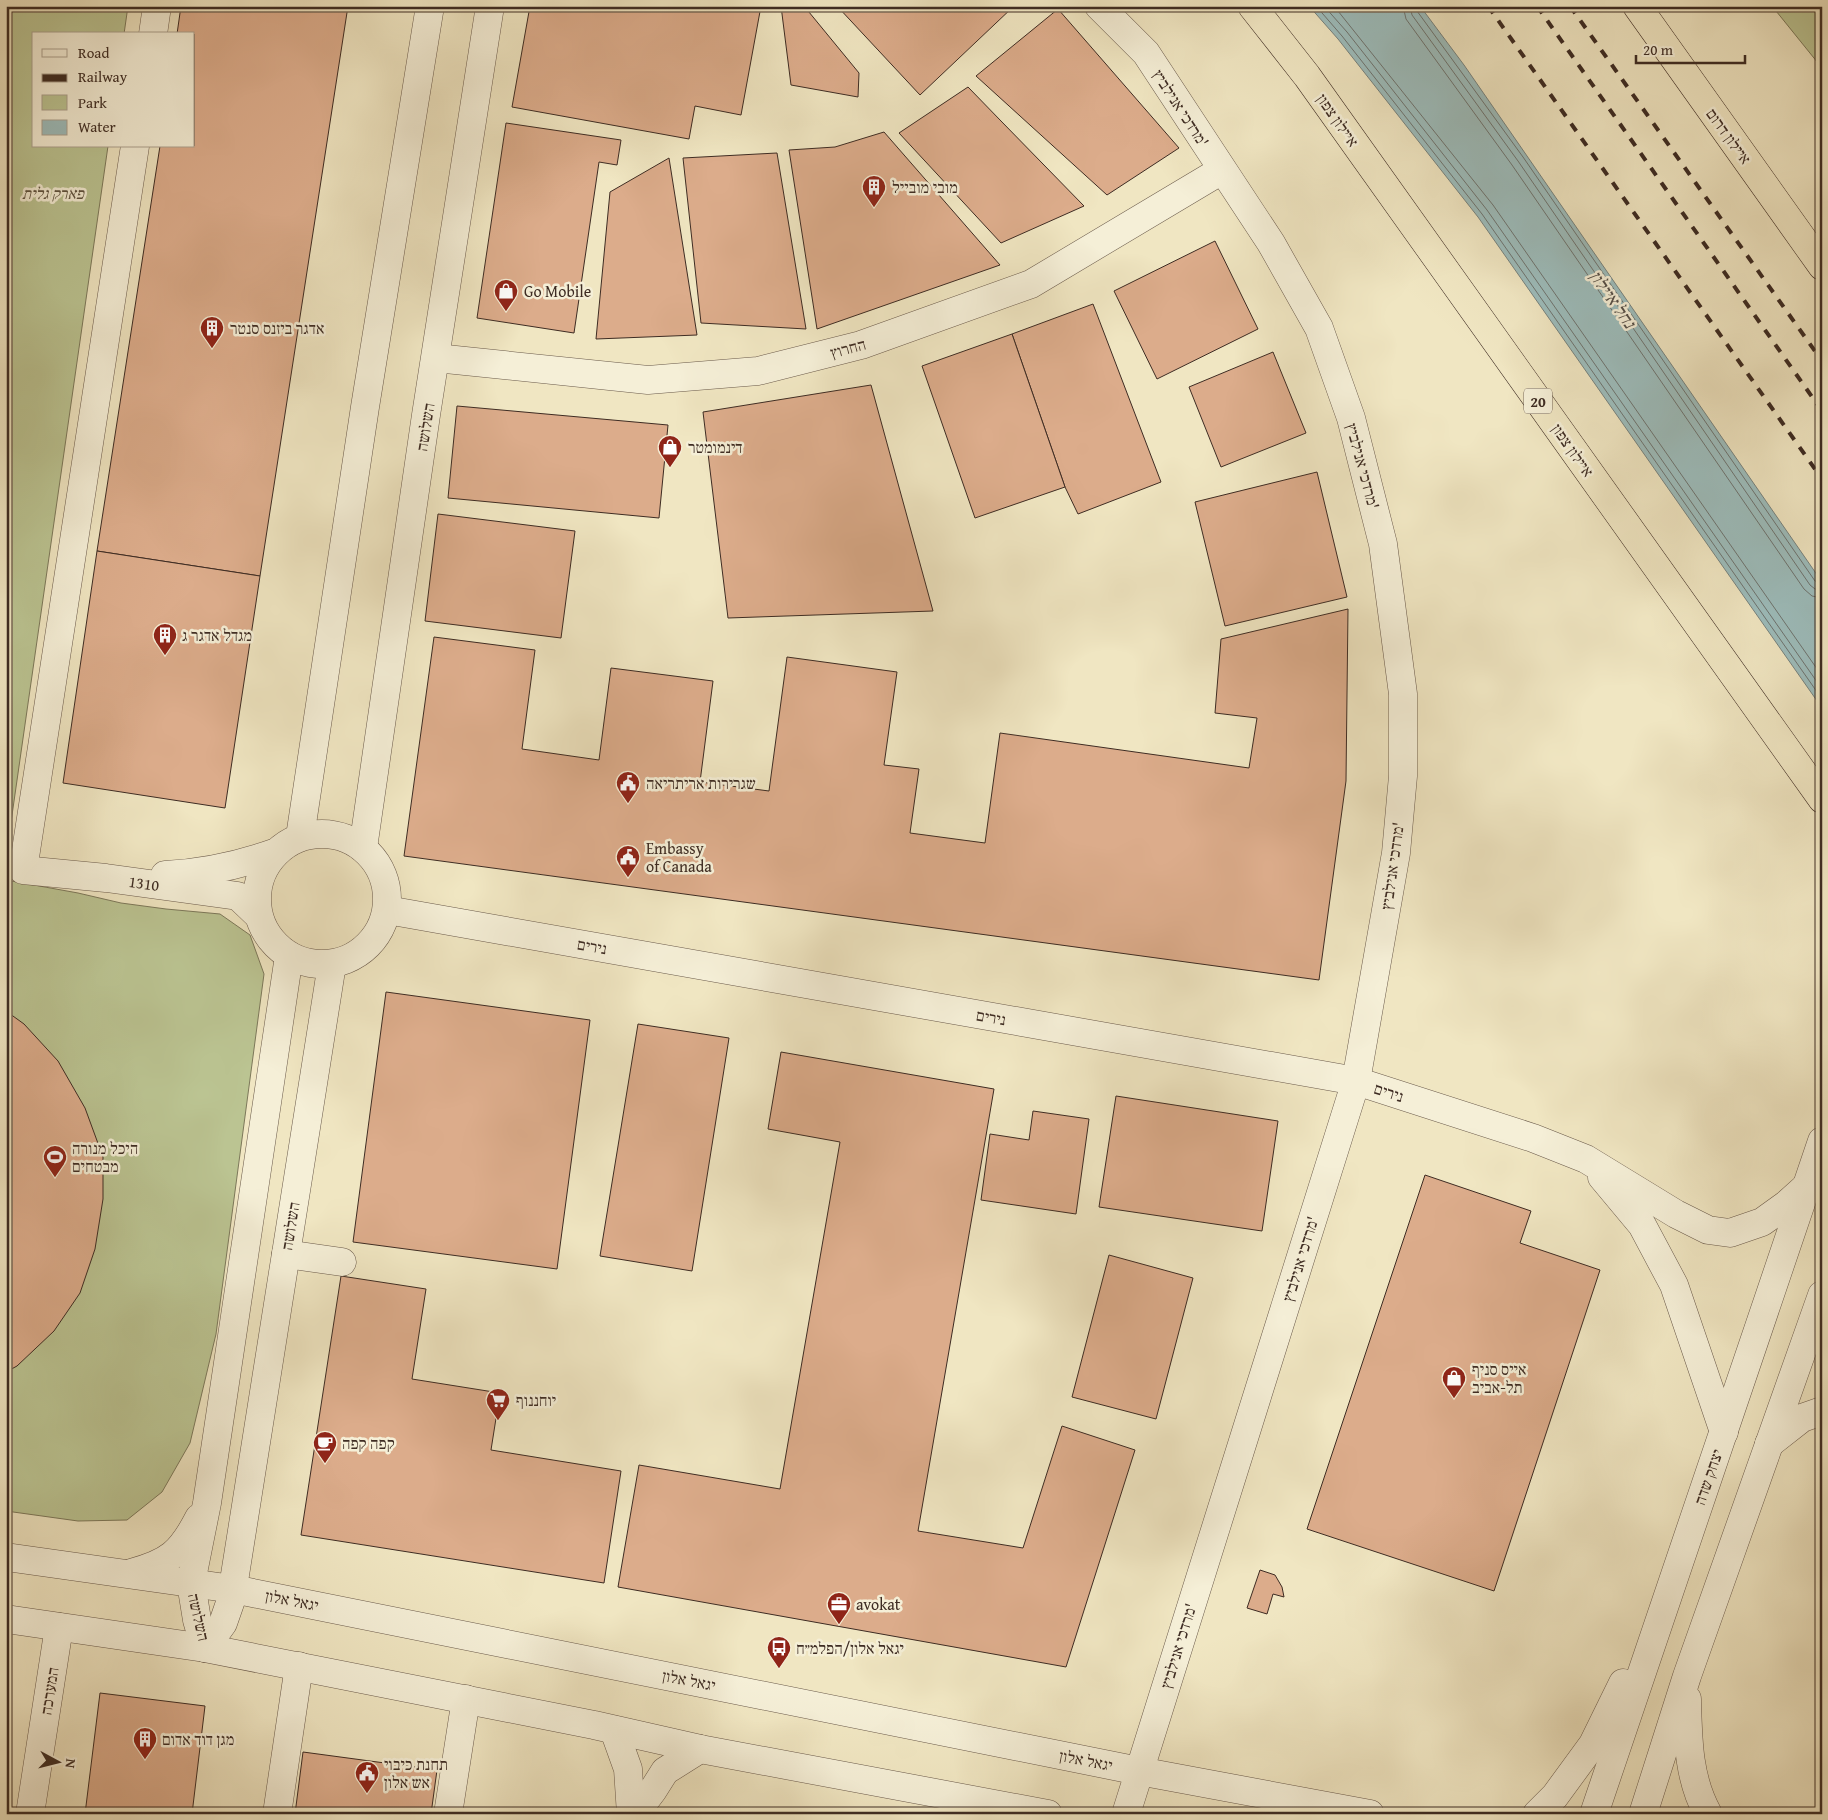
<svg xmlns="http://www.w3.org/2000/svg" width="1828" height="1820" viewBox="0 0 1828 1820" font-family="'Gentium Book Plus','Frank Ruhl Libre',serif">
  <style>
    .green { fill: #bbc492; stroke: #7c785a }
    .water { fill: #9dbdbc; stroke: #77837f }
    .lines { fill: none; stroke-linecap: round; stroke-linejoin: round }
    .shore { stroke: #6e7470; stroke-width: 1 }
    .building { fill: #dcac8b; stroke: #3e2c23 }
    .minor-casing { stroke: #6a5a4b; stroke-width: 29 }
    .highway-casing { stroke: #3e2c23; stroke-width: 29 }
    .minor { stroke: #f5efd7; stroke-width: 28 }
    .highway { stroke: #f0e6c2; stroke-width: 28 }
    .rail { stroke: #3e2c23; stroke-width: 4; stroke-dasharray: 9 9; stroke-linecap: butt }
    .labels { text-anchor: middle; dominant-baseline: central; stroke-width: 5; stroke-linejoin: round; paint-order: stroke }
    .shield { fill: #f5efd7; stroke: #756659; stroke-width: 1 }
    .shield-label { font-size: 15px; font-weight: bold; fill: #3e2c23 }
    .street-label { font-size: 16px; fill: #3e2c23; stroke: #f5efd7 }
    .poi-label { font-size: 16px; fill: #3e2c23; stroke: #f5efd7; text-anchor: start }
    .park-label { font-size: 16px; font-style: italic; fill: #5d523f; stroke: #f5efd7 }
    .water-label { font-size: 18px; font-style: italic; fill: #565049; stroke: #f5efd7 }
  </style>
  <rect width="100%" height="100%" fill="#f0e6c2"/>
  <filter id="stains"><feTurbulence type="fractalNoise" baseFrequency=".004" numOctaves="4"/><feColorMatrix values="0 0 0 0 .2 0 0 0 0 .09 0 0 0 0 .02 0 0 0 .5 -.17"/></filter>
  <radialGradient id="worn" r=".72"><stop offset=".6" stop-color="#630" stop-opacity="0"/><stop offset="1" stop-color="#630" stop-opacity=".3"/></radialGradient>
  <!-- green -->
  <g class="green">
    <polygon points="6,6 128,6 124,34 34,34 34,146 108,146 6,857"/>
    <polygon points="1772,6 1822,6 1822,68"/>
    <polygon points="6,880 78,893 121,903 166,909 220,914 250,935 264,974 216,1334 190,1443 162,1492 127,1520 78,1521 6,1511"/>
  </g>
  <!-- water -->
  <polygon class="water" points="1309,6 1420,6 1464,65 1822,582 1822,708 1478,217 1338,39"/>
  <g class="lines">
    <!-- shore -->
    <g class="shore">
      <polyline points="1316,6 1342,36 1482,214 1822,699"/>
      <polyline points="1324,6 1347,32 1487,210 1822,689"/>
      <polyline points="1334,6 1493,205 1822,676"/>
      <polyline points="1403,6 1406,19 1512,165 1804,589 1812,596 1822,598"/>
      <polyline points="1410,6 1412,15 1518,161 1810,585 1815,589 1822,590"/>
      <polyline points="1416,6 1417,11 1523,157 1815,581 1822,584"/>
    </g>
  </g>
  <!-- building -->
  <g class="building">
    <polygon points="181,6 348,6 260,576 97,551 160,146 194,146 194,34 177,34"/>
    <polygon points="530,6 761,6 741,115 695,106 689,139 512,107"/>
    <polygon points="781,6 804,6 859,73 858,97 791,85"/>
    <polygon points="837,6 1014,6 920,95"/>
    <polygon points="1058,9 1179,148 1107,195 976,76"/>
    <polygon points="968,87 1001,121 1084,206 1001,243 899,133"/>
    <polygon points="506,123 621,140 617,165 599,162 574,333 477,318"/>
    <polygon points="884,132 1000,265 817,329 789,150 835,147"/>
    <polygon points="777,153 806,329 701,323 683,158"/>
    <polygon points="669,158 697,335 596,339 610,192"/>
    <polygon points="1215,241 1258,329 1157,379 1114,291"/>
    <polygon points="1093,304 1161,482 1078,514 1065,487 1012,334"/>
    <polygon points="1012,334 1065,487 975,518 922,366"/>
    <polygon points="1273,352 1306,433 1221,467 1189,387"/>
    <polygon points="871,385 933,611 728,618 703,412"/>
    <polygon points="457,406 668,425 659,518 448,498"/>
    <polygon points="1317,472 1347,597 1225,626 1195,502"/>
    <polygon points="438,514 575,531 561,638 425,621"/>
    <polygon points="97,551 260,576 225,808 63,783"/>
    <polygon points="1348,609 1346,781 1319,980 404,856 434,637 535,650 522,749 599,760 611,668 713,681 700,782 769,791 787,657 897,672 884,765 919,769 910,833 985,843 1000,733 1249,768 1257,718 1215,713 1221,639"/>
    <polygon points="386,992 590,1020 557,1269 353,1242"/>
    <polygon points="6,1011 24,1024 58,1061 85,1108 103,1157 103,1199 95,1249 80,1293 54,1331 17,1366 6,1372"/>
    <polygon points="638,1024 729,1038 692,1271 600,1256"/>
    <polygon points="781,1052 994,1089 918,1531 1023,1548 1062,1426 1135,1450 1066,1667 618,1587 639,1465 780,1489 840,1142 768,1129"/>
    <polygon points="1116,1096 1278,1121 1262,1231 1099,1207"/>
    <polygon points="1033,1111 1089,1119 1076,1214 981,1200 990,1134 1029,1140"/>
    <polygon points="1425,1175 1531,1211 1520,1243 1600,1270 1494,1591 1307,1529"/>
    <polygon points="1109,1255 1193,1278 1156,1419 1072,1397"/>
    <polygon points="341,1276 426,1289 412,1379 500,1393 491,1450 621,1471 604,1583 301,1535"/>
    <polygon points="1260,1570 1275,1575 1282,1587 1284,1597 1273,1594 1267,1614 1247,1608"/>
    <polygon points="100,1693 205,1706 192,1814 85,1814"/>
    <polygon points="303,1752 437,1770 431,1814 295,1814"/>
  </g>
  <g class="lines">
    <!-- minor casing -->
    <g class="minor-casing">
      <g id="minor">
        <polyline points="1099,6 1146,53 1271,243 1319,328 1351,418 1383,544 1403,694 1403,776 1396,853 1356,1081 1126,1814"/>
        <polyline points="153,34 157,6"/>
        <polyline points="135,146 23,870 106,878 238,896 258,915"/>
        <polyline points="436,358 648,380 758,371 861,345 1031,284 1222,170"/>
        <circle cx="322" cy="899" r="65"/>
        <polyline points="300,837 365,407 430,6"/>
        <polyline points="363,848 426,415 490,6"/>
        <path d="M 165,875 C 205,873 237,866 274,853"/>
        <polyline points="387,910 1356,1081 1533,1138 1586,1159 1676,1214 1708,1230 1730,1233 1762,1222 1787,1204 1807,1186"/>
        <polyline points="1602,1177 1642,1225 1674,1285 1724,1432"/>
        <polyline points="286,1254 342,1262"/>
        <polyline points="1769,1444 1802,1418 1822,1411"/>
        <polyline points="6,1557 233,1589 1139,1771 1370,1814"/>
        <path d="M 131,1573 C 169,1563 181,1553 199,1518"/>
        <polyline points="6,1619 205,1648 594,1725 700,1749 1048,1814"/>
        <polyline points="205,1648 197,1620 191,1583 207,1503 289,956"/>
        <polyline points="205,1648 223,1623 231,1600 332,964"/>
        <path d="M 1687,1699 C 1688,1739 1688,1778 1708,1814"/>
        <polyline points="614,1730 628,1769 631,1814"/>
        <polyline points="30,1814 59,1627"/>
        <polyline points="277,1814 299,1666"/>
        <polyline points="448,1814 466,1699"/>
        <polyline points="635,1814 653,1790 665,1771 700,1749"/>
        <polyline points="1537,1814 1555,1796 1593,1744 1623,1683"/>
        <path d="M 1594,1814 C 1669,1589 1747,1365 1822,1141"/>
        <polyline points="1643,1814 1687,1676 1822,1295"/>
      </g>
    </g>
    <!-- highway casing -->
    <g class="highway-casing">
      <g id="highway">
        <polyline points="1252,6 1307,76 1822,799"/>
        <polyline points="1637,6 1822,266"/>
      </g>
    </g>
    <!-- minor -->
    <use href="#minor" class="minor"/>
    <!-- highway -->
    <use href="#highway" class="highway"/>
    <!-- rail -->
    <g class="rail">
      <polyline points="1488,6 1822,479"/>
      <polyline points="1537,6 1822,411"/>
      <polyline points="1570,6 1822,361"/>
    </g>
  </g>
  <!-- icons -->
  <defs>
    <g id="building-pin" transform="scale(1.25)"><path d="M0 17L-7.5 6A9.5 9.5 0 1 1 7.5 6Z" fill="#8f2418" stroke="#f5efd7"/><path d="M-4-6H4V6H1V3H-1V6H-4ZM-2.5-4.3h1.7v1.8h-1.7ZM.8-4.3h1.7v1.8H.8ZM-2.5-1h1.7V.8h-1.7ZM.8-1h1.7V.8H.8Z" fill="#fff"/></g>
    <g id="shop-pin" transform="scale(1.25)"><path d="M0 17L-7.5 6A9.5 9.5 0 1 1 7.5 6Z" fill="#8f2418" stroke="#f5efd7"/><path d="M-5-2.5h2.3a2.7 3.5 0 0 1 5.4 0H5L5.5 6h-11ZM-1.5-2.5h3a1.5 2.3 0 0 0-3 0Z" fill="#fff"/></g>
    <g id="civic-pin" transform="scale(1.25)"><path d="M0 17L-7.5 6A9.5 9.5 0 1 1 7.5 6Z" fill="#8f2418" stroke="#f5efd7"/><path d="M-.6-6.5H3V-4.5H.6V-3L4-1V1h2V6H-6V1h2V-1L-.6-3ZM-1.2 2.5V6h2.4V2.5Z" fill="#fff"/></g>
    <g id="stadium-pin" transform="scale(1.25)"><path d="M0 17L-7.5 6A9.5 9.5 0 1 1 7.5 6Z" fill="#8f2418" stroke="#f5efd7"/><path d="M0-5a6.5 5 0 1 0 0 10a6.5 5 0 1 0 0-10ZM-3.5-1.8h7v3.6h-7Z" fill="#fff"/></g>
    <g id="supermarket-pin" transform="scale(1.25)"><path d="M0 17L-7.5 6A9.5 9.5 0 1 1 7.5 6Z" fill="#8f2418" stroke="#f5efd7"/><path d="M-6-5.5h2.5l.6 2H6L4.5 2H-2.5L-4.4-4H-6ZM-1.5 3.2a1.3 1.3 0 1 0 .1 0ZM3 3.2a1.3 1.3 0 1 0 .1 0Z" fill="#fff"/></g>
    <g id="cafe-pin" transform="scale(1.25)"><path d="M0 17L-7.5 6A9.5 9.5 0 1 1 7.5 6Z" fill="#8f2418" stroke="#f5efd7"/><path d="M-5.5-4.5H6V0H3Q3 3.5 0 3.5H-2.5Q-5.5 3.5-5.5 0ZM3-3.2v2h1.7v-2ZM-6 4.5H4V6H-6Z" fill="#fff"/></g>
    <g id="office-pin" transform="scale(1.25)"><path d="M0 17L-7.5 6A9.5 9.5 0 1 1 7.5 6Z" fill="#8f2418" stroke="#f5efd7"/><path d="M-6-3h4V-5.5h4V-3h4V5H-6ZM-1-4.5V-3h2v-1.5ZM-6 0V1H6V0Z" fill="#fff"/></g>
    <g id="bus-pin" transform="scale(1.25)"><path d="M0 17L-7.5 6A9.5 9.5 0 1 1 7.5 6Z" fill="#8f2418" stroke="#f5efd7"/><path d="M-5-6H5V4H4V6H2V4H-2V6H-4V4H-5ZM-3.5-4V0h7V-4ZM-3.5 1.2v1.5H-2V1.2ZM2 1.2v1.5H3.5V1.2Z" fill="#fff"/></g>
  </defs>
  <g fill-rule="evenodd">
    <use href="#building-pin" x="874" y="187"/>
    <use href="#shop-pin" x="506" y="291"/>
    <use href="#building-pin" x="212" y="328"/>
    <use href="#shop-pin" x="670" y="447"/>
    <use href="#building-pin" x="165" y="635"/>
    <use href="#civic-pin" x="628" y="783"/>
    <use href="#civic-pin" x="628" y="857"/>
    <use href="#stadium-pin" x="55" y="1157"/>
    <use href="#shop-pin" x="1454" y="1378"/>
    <use href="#supermarket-pin" x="498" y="1400"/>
    <use href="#cafe-pin" x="325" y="1443"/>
    <use href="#office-pin" x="839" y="1604"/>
    <use href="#bus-pin" x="779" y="1648"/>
    <use href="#building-pin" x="145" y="1739"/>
    <use href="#civic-pin" x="367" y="1773"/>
  </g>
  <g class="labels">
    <!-- shield labels -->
    <rect class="shield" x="1524" y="388.5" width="28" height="25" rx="4"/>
    <g class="shield-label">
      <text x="1538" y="401">20</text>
    </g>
    <!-- street labels -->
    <g class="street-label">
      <text transform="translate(1181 108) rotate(57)">מרדכי אנילביץ'</text>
      <text transform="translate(1338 120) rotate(55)">איילון צפון</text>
      <text transform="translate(1729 136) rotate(54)">איילון דרום</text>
      <text transform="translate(848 348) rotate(-15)">החרוץ</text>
      <text transform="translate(425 427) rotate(-81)">השלושה</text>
      <text transform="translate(1573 450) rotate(55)">איילון צפון</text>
      <text transform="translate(1363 466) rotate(75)">מרדכי אנילביץ'</text>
      <text transform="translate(1392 866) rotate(-82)">מרדכי אנילביץ'</text>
      <text transform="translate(144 883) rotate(8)">1310</text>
      <text transform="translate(592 946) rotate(10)">נירים</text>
      <text transform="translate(991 1017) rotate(10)">נירים</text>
      <text transform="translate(1389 1092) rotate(18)">נירים</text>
      <text transform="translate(290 1226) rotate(-81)">השלושה</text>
      <text transform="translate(1300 1259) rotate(-73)">מרדכי אנילביץ'</text>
      <text transform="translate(1708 1477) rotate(-71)">יצחק שדה</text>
      <text transform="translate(292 1600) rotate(11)">יגאל אלון</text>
      <text transform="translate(199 1617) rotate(77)">השלושה</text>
      <text transform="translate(1178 1646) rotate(-73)">מרדכי אנילביץ'</text>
      <text transform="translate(689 1680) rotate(11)">יגאל אלון</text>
      <text transform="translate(49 1691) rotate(-81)">המערכה</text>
      <text transform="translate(1086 1760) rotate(11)">יגאל אלון</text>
    </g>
    <!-- poi labels -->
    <g class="poi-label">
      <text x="892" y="187">מובי מובייל</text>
      <text x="524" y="291">Go Mobile</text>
      <text x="230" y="328">אדגר ביזנס סנטר</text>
      <text x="688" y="447">דינמומטר</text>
      <text x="182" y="635">מגדל אדגר ג</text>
      <text x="646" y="783">שגרירות אריתריאה</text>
      <text x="646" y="848">Embassy<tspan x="646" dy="18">of Canada</tspan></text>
      <text x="72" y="1148">היכל מנורה<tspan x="72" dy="18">מבטחים</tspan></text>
      <text x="1472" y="1369">אייס סניף<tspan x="1472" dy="18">תל-אביב</tspan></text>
      <text x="516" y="1400">יוחננוף</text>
      <text x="342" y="1443">קפה קפה</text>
      <text x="856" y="1604">avokat</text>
      <text x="796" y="1648">יגאל אלון/הפלמ״ח</text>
      <text x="162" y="1739">מגן דוד אדום</text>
      <text x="384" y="1764">תחנת כיבוי<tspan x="384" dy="18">אש אלון</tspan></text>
    </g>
    <!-- park labels -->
    <g class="park-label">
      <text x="53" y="193">פארק גלית</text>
    </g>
    <!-- water labels -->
    <g class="water-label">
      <text transform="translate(1613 299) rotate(55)">נחל איילון</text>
    </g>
  </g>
  <!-- margin -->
  <rect width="1828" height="1820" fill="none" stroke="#f0e6c2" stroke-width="25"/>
  <rect x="8" y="8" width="1813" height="1805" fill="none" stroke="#3e2c23" stroke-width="2.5"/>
  <rect x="12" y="12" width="1803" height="1795" fill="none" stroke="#3e2c23"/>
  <!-- legend -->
  <rect x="32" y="32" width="162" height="115" fill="#f5efd7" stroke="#aca18f"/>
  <rect x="42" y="49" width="25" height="8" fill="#f5efd7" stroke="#aca18f"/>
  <text x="78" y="58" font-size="15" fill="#3e2c23">Road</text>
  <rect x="42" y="74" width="25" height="8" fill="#3e2c23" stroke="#aca18f"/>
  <text x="78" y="82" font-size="15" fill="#3e2c23">Railway</text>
  <rect x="42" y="95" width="25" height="15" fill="#bbc492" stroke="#aca18f"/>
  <text x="78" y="108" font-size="15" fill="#3e2c23">Park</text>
  <rect x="42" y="120" width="25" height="15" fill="#9dbdbc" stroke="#aca18f"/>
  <text x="78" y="132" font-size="15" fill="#3e2c23">Water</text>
  <!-- north arrow -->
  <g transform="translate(58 1762) rotate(97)" stroke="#f5efd7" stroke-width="4" paint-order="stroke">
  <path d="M0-4L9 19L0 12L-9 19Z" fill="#3e2c23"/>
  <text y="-8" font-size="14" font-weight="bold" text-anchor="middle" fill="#3e2c23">N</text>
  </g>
  <!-- scale -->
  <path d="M1636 55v8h109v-8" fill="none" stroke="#3e2c23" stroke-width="2.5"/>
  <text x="1643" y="55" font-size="15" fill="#3e2c23" stroke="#f5efd7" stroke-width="4" paint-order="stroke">20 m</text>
  <rect width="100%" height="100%" filter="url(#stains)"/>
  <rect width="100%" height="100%" fill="url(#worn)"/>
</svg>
